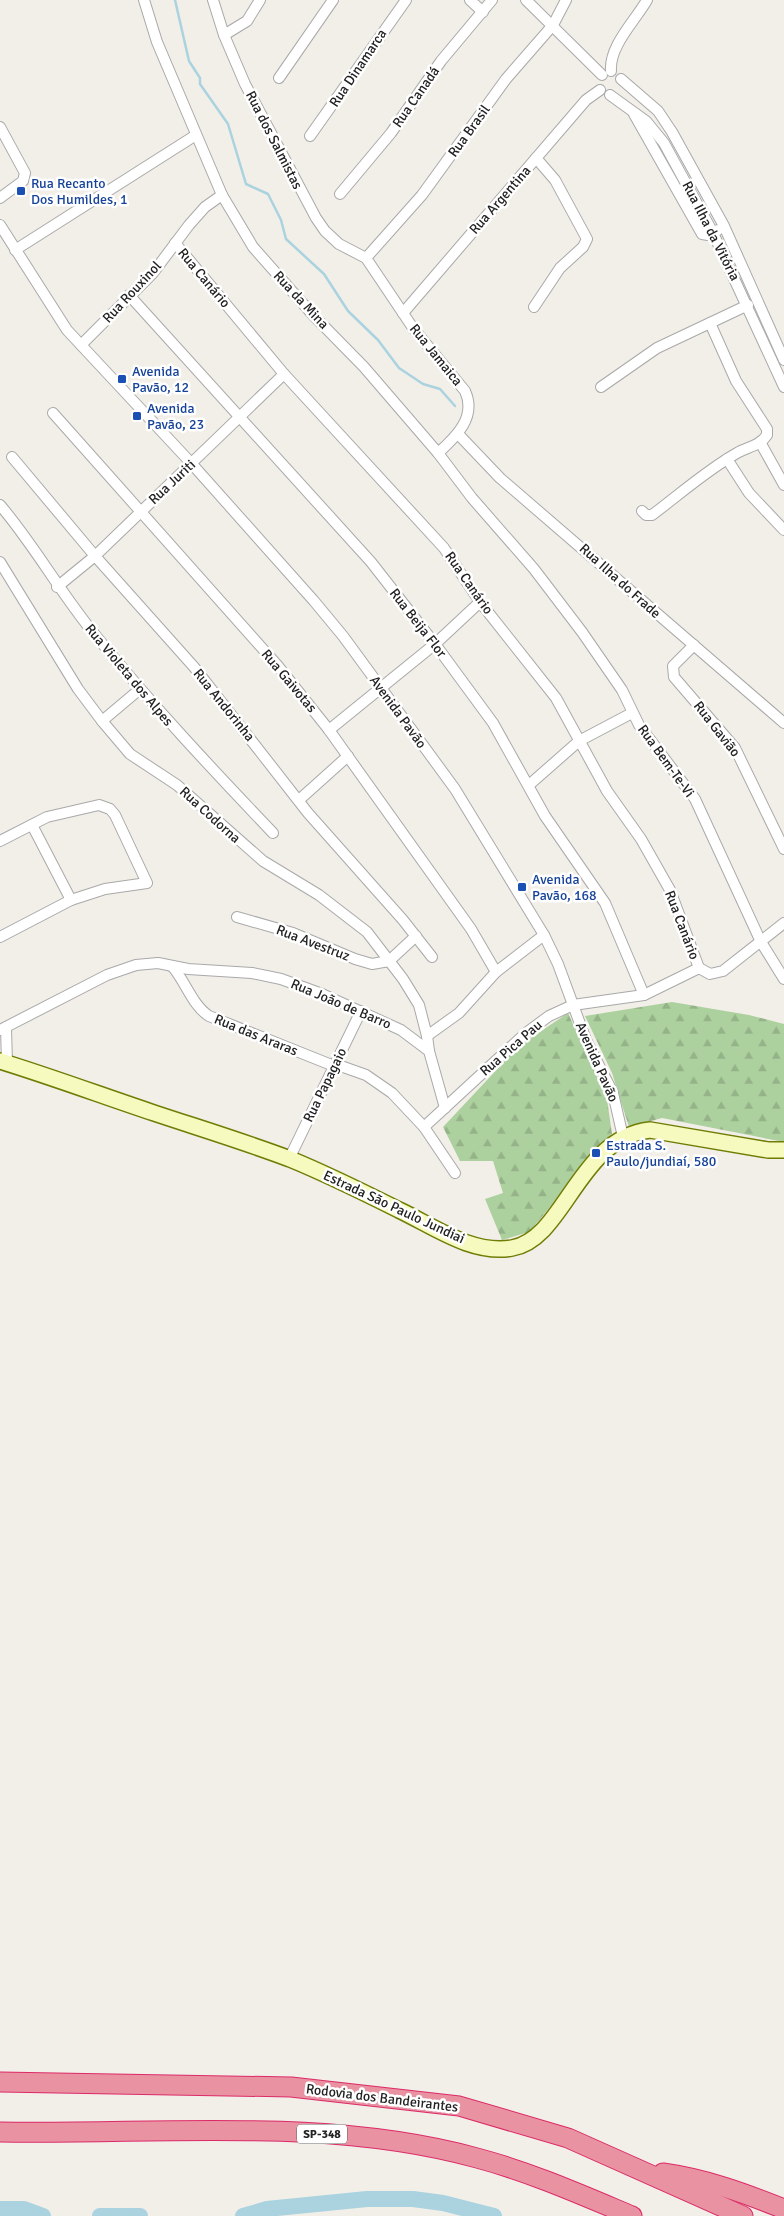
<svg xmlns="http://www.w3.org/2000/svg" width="784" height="2216" viewBox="0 0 784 2216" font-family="Signika,sans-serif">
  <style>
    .forest { fill: url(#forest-firs) }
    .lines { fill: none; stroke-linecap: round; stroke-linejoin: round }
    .stream { stroke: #aad3df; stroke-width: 2.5 }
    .river { stroke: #aad3df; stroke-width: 16 }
    .street-casing { stroke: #a9a9a9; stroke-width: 12 }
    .secondary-casing { stroke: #707d05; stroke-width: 18 }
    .highway-casing { stroke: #dc2a67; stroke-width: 21 }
    .street { stroke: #fff; stroke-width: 10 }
    .secondary { stroke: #f7fabf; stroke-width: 15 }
    .highway { stroke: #e892a2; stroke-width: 19 }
    .transit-dot { fill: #1a4fb4; stroke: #fff; stroke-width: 2 }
    .labels { text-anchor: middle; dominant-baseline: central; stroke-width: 5; stroke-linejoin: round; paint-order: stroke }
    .shield { fill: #fff; stroke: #646464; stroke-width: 1 }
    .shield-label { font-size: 12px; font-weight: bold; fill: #222 }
    .street-label { font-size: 14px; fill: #222; stroke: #fff }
    .transit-label { font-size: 14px; fill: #164399; stroke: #fff; text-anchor: start }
  </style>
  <defs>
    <pattern id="forest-firs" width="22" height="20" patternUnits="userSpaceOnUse" patternTransform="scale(1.25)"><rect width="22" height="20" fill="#add19e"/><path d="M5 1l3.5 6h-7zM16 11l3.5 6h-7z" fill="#95b388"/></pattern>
  </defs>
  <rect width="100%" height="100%" fill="#f2efe9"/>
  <!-- forest -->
  <g class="forest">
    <polygon points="672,1002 749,1015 784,1024 784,1142 662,1118 629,1127 612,1073 585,1016"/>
    <polygon points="568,1013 607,1099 612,1134 529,1232 502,1240 485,1199 503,1193 493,1161 460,1161 443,1127 519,1046"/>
  </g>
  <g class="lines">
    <!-- stream -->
    <polyline class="stream" points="175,0 189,61 200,78 200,84 228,124 246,184 268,194 281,220 286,239 324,274 348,311 378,340 399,368 423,384 440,389 455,406"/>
    <!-- river -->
    <g class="river">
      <polyline points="0,2209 24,2209 43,2216"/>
      <polyline points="100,2216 140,2216"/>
      <polyline points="243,2216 267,2209 367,2199 413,2199 443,2203 494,2216"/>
    </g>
    <!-- street casing -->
    <g class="street-casing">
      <g id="street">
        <polyline points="144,0 157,42 222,195 253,247 313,315 364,367 438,453 472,498 534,569 582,632 622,690 639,725 695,799 761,942 784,979"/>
        <path d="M 213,0 L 224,35 L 245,84 L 316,218 L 325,231 L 339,244 L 366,258 L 413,328 L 465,391 C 477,417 456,437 438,453"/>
        <polyline points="470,0 483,12"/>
        <polyline points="526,0 602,75"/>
        <polyline points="224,35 247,21 260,0"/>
        <path d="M 611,71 C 609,46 635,21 647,0"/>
        <polyline points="279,78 333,0"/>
        <polyline points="621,79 658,111 672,132 724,226 784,360"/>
        <polyline points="610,95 646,121 664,143 713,233 784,387"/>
        <polyline points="634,114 702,234 708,235 718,230"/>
        <polyline points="0,127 25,173 23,181 0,198"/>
        <polyline points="310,136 406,0"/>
        <polyline points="340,194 391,133 441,61 492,0"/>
        <polyline points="0,225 67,330 192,464 314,601 343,636 455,789 544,935 558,964 586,1040 613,1093 623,1137"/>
        <polyline points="175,243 284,374 444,548 480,602 556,698 607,791 641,839 670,890 699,968"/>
        <polyline points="15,250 196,135"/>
        <polyline points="366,258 422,195 506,79 553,25 566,0"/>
        <polyline points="129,295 371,562 435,644 493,723 545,816 605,903 644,995"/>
        <polyline points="534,307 560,268 583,247 587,239 555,180 536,158"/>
        <polyline points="403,313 586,100 600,90"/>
        <polyline points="81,345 153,273 189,225 205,207 222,195"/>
        <polyline points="601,387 657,348 748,305"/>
        <polyline points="53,413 278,666 329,730 471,929 496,972"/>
        <polyline points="459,435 500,478 784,723"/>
        <polyline points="760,442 784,485"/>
        <polyline points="12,457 95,556 194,667 308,813 403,920 432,957"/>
        <polyline points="727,459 749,493 784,530"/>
        <path d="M 0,505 C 35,546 61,594 96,636 C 152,705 212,769 273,833"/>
        <path d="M 642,511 L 646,515 L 652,515 C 680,494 707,470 737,453 C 747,447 760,446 767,435 L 767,429 L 736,381 L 710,323"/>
        <polyline points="0,562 78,689 102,721 130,754 177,785 263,861 319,895 367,932 403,979 419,1005 427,1036 429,1051"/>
        <polyline points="57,587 95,556 284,374"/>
        <polyline points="694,645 673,666 674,677 735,748 784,849"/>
        <polyline points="102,721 140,689"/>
        <polyline points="329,730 435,644 480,602"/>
        <polyline points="529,785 579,741 632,713"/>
        <polyline points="299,800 348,756"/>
        <polyline points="32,825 71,900"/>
        <polyline points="0,841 47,817 99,805 110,809 115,815 147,883 105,889 71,900 0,937"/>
        <polyline points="237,917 293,933 355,959 372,964 389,961 416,936"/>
        <path d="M 172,966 C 186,982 192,1005 209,1016 L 334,1066"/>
        <polyline points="699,968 710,974 723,971 784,923"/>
        <polyline points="6,1028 7,1063"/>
        <polyline points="0,1030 107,975 136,965 158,963 188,969 252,973 281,979 322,994 401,1030 429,1051 445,1108"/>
        <polyline points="427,1036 459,1013 496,972 544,935"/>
        <polyline points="335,1064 366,1075 392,1093 424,1127 455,1173"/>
        <polyline points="424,1127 526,1033 549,1016 573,1005 644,995 699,968"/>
        <polyline points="289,1159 361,1011"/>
      </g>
    </g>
    <!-- secondary casing -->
    <g class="secondary-casing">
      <path id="secondary" d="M 0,1061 C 52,1077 103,1096 154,1113 C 199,1128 245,1142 290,1159 C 327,1174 363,1192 399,1210 C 433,1226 472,1255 512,1248 C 565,1239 578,1138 650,1130 L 768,1150 L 784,1150"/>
    </g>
    <!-- highway casing -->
    <g class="highway-casing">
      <g id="highway">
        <polyline points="0,2082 291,2087 459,2106 568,2138 743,2216"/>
        <path d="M 0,2132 C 156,2135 325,2116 477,2158 C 530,2172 582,2195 632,2216"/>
        <path d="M 663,2173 C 706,2179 744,2193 784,2209"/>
      </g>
    </g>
    <!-- street -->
    <use href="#street" class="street"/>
    <!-- secondary -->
    <use href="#secondary" class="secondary"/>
    <!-- highway -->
    <use href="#highway" class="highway"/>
  </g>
  <!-- markers -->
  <g class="transit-dot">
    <rect x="16" y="186" width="10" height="10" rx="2.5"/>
    <rect x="117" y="374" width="10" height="10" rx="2.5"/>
    <rect x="132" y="411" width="10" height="10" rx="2.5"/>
    <rect x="517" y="882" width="10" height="10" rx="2.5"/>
    <rect x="591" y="1148" width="10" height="10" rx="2.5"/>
  </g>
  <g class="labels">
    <!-- shield labels -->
    <rect class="shield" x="297" y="2124.5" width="50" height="19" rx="4"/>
    <g class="shield-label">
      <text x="322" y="2134">SP-348</text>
    </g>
    <!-- street labels -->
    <g class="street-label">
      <text transform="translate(358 68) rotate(-56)">Rua Dinamarca</text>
      <text transform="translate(416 97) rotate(-55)">Rua Canadá</text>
      <text transform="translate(469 131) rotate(-54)">Rua Brasil</text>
      <text transform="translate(274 140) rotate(63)">Rua dos Salmistas</text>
      <text transform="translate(500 200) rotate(-49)">Rua Argentina</text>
      <text transform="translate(711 231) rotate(63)">Rua Ilha da Vitória</text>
      <text transform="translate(204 278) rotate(50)">Rua Canário</text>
      <text transform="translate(132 292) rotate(-47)">Rua Rouxinol</text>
      <text transform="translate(301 300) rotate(47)">Rua da Mina</text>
      <text transform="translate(436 355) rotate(51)">Rua Jamaica</text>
      <text transform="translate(172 482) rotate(-43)">Rua Juriti</text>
      <text transform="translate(620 581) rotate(42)">Rua Ilha do Frade</text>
      <text transform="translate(469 583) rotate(55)">Rua Canário</text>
      <text transform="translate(418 623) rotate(52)">Rua Beija Flor</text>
      <text transform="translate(129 675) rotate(50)">Rua Violeta dos Alpes</text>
      <text transform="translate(289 681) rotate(50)">Rua Gaivotas</text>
      <text transform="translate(224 705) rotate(51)">Rua Andorinha</text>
      <text transform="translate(398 712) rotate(54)">Avenida Pavão</text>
      <text transform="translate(717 729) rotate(52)">Rua Gavião</text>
      <text transform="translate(666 761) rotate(54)">Rua Bem-Te-Vi</text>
      <text transform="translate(210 815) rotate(42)">Rua Codorna</text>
      <text transform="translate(682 925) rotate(69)">Rua Canário</text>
      <text transform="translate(313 943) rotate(21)">Rua Avestruz</text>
      <text transform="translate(341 1004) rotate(23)">Rua João de Barro</text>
      <text transform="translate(256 1035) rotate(22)">Rua das Araras</text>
      <text transform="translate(511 1048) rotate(-41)">Rua Pica Pau</text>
      <text transform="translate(597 1062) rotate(66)">Avenida Pavão</text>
      <text transform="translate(325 1085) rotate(-64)">Rua Papagaio</text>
      <text transform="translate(394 1207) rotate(25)">Estrada São Paulo Jundiai</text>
      <text transform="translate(382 2098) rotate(7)">Rodovia dos Bandeirantes</text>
    </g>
    <!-- transit labels -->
    <g class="transit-label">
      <text x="31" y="183">Rua Recanto<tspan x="31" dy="16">Dos Humildes, 1</tspan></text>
      <text x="132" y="371">Avenida<tspan x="132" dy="16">Pavão, 12</tspan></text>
      <text x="147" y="408">Avenida<tspan x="147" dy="16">Pavão, 23</tspan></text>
      <text x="532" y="879">Avenida<tspan x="532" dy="16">Pavão, 168</tspan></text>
      <text x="606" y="1145">Estrada S.<tspan x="606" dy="16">Paulo/jundiaí, 580</tspan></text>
    </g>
  </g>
</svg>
